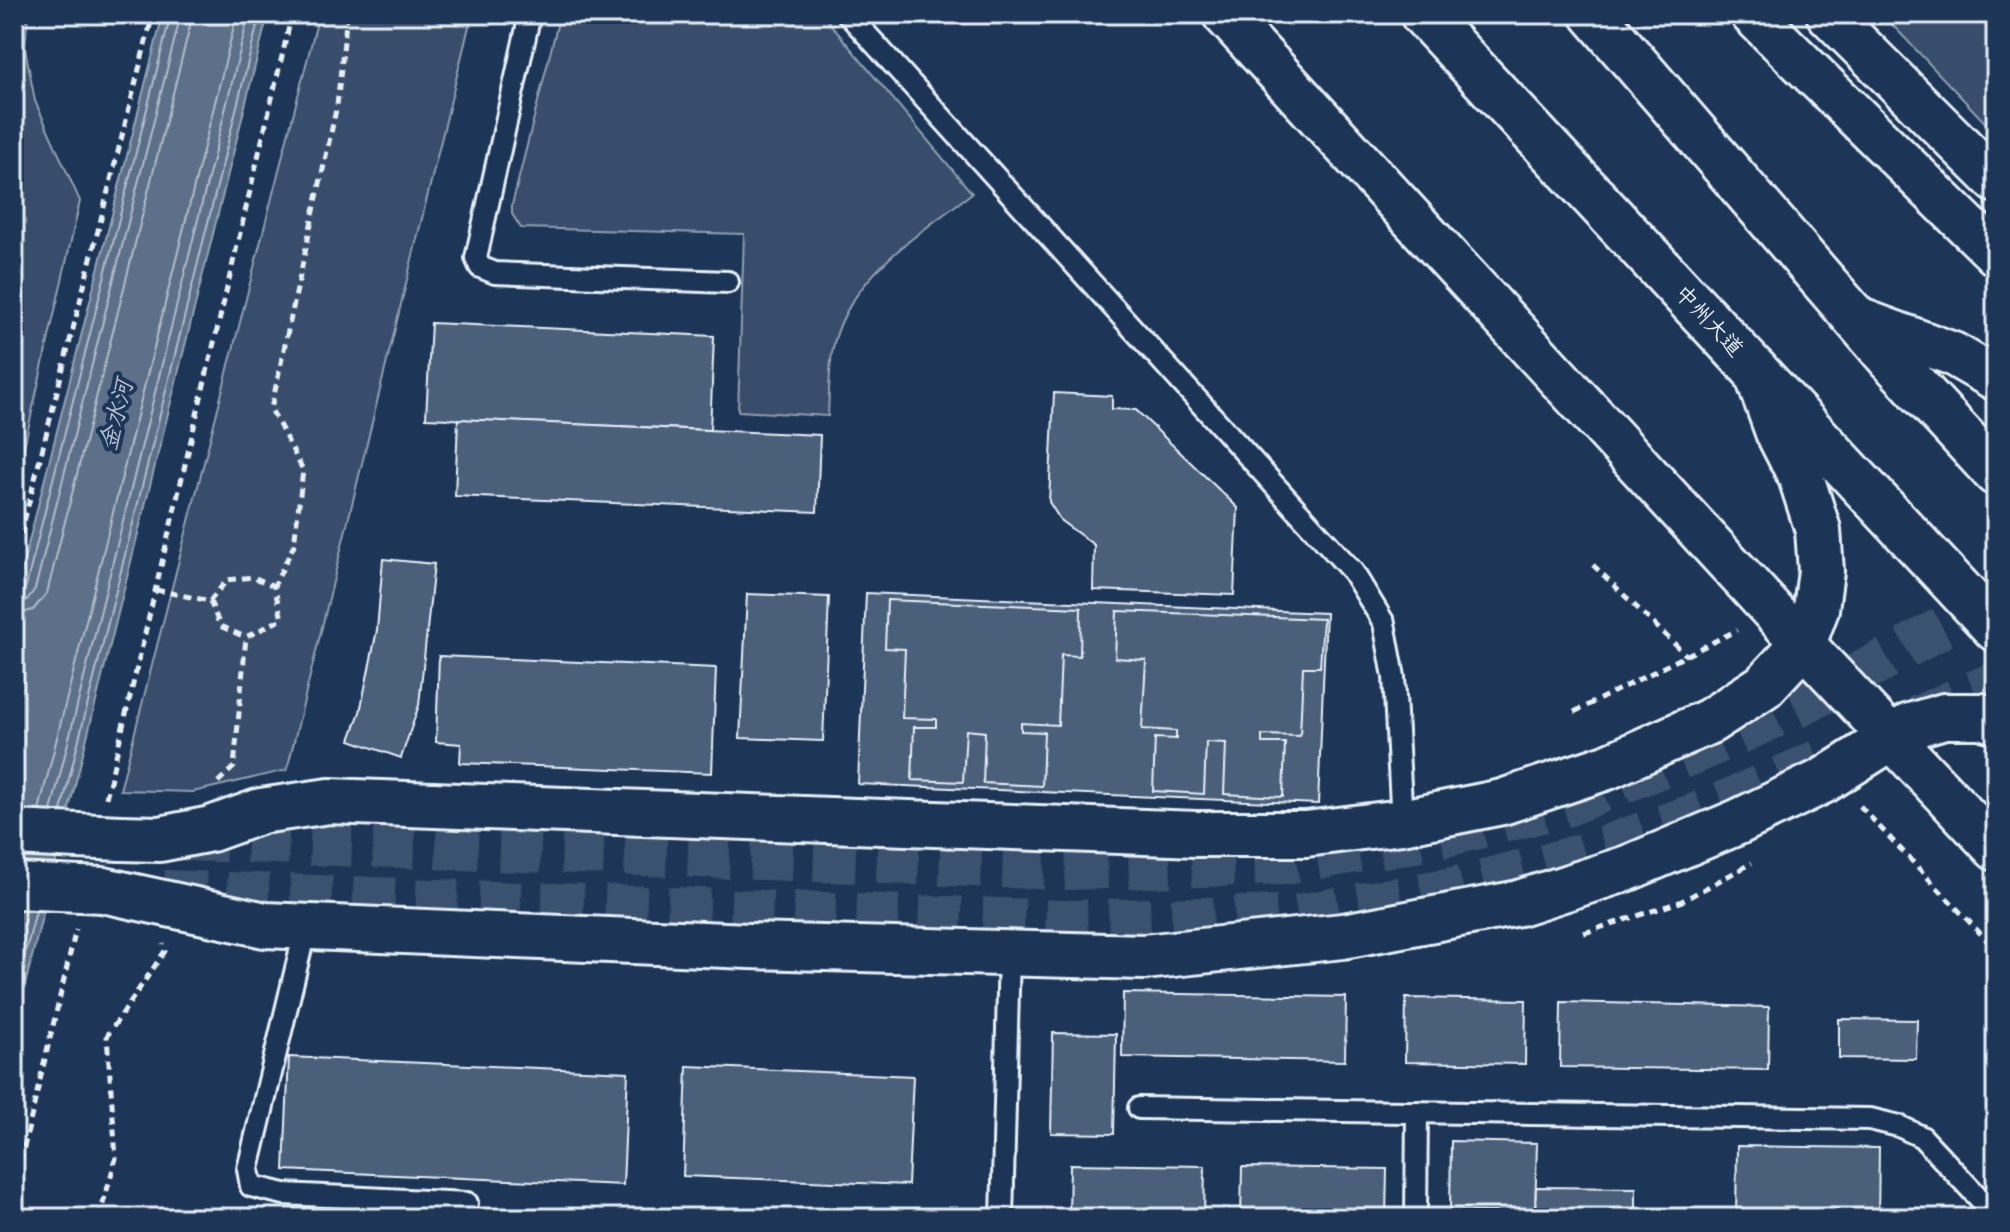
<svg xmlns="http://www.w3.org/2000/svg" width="2010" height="1232" viewBox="0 0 2010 1232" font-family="'Comic Neue','LXGW WenKai TC',sans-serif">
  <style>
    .green { fill: #374d6c; stroke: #909fb2; stroke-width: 2 }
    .water { fill: #5d7089; stroke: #95a4b5; stroke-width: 2 }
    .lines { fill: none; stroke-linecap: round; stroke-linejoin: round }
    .shore { stroke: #b0bdcc; stroke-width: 2 }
    .building { fill: #495e7a; stroke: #e8f1f8; stroke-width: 2 }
    .street-tunnel { stroke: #3b516f; stroke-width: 42; stroke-dasharray: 42 21; stroke-linecap: butt }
    .lane-casing { stroke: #e8f1f8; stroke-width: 26 }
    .street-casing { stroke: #e8f1f8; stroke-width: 48 }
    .secondary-casing { stroke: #e8f1f8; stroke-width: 50 }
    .highway-casing { stroke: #e8f1f8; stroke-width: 50 }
    .path { stroke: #e8f1f8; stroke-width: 5; stroke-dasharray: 8 6; stroke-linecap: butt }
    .lane { stroke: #1d3557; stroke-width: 20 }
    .street { stroke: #1d3557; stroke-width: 42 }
    .secondary { stroke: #1d3557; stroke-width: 44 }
    .highway { stroke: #1d3557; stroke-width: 44 }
    .secondary-bridge-casing { stroke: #e8f1f8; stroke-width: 50; stroke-linecap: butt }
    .secondary-bridge { stroke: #1d3557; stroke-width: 44 }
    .labels { text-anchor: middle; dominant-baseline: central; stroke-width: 8; stroke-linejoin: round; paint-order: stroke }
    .street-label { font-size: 22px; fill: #e8f1f8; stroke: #1d3557 }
    .water-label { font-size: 24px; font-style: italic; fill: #b7c4d1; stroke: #1d3557 }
  </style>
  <rect width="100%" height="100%" fill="#1d3557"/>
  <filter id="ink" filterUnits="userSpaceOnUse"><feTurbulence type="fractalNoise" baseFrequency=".0125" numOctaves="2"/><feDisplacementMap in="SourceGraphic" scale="16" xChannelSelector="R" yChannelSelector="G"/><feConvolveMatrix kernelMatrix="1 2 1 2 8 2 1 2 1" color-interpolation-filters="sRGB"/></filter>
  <g filter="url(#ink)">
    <!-- green -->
    <g class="green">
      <polygon points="14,14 28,14 25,48 35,101 80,201 14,491"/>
      <polygon points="319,14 472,14 287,770 193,792 120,790"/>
      <path d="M 560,14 L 822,14 L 972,193 C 918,235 844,280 832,353 C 829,374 829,395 828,416 L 738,411 L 744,234 L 521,228 L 512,214 L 512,205 Z"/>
      <polygon points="1882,14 1996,14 1996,134"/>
    </g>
    <!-- water -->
    <polygon class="water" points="163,14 268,14 14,1029 14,600"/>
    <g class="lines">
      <!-- shore -->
      <g class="shore">
        <polyline points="14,593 21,592 26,586 171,14"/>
        <polyline points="14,603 27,600 35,589 181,14"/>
        <polyline points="14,615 33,610 47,593 193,14"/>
        <polyline points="39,810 237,14"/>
        <polyline points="51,811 249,14"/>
        <polyline points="61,811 260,14"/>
        <polyline points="14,997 36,911"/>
      </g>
    </g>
    <!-- building -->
    <g class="building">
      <polygon points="431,323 714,336 710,430 426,418"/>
      <polygon points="1054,393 1112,396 1112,409 1136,410 1238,508 1234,595 1093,590 1094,545 1061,521 1049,502"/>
      <polygon points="458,419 820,435 817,512 455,496"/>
      <polygon points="383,559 434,564 419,705 401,758 350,740 360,712 377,630"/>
      <polygon points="866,593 1326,613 1318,804 858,784"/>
      <polygon points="747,594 829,597 823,741 740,738"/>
      <polygon points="887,600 1081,608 1080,656 1061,655 1058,725 1021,723 1021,731 1044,732 1042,786 983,783 985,732 966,730 963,782 912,780 914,727 936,727 936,719 902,718 905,649 885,648"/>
      <polygon points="1117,611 1323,619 1320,667 1303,667 1300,736 1262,735 1262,743 1285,743 1283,797 1224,794 1226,743 1206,742 1204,794 1153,791 1155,738 1176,739 1176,731 1142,729 1146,660 1115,658"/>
      <polygon points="439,656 716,668 712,773 460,763 461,744 436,742"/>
      <polygon points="1123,993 1346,997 1345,1061 1122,1057"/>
      <polygon points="1406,998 1526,1000 1525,1064 1405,1062"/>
      <polygon points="1561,1002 1769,1007 1768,1070 1560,1067"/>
      <polygon points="1839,1019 1917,1020 1916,1059 1839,1058"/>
      <polygon points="1053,1033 1116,1034 1114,1134 1051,1133"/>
      <polygon points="289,1057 628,1072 623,1185 284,1170"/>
      <polygon points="687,1066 913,1076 908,1185 683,1176"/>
      <polygon points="1451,1141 1537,1143 1535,1213 1450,1211"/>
      <polygon points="1737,1146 1879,1148 1878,1218 1736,1218"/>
      <polygon points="1070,1164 1205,1166 1204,1218 1069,1218"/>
      <polygon points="1242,1167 1387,1169 1386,1218 1241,1218"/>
      <polygon points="1536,1187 1636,1188 1636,1218 1535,1218"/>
    </g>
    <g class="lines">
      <!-- street-tunnel -->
      <g class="street-tunnel">
        <polyline points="1917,717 1996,682"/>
        <polyline points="184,840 1066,869 1286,864 1442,837 1566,806 1695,753 1802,705 1996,598"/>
        <polyline points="164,891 1065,921 1292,916 1453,888 1581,855 1698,813 1831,755"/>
      </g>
      <!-- lane casing -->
      <g class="lane-casing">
        <g id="lane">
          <polyline points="530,14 476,258 480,267 495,273 728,282"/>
          <polyline points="848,14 1353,572 1384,623 1394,677 1402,822"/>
          <polyline points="306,927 248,1169 251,1186 284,1194 467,1203"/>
          <polyline points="1139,1108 1870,1119 1899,1126 1922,1137 1996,1216"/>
          <polyline points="1002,1218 1009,953"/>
          <polyline points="1416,1218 1417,1112"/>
        </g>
      </g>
      <!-- street casing -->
      <g class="street-casing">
        <g id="street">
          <polyline points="1224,14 1803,644 1996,849"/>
          <polyline points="1752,14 1996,254"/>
          <polyline points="1828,14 1996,181"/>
          <polyline points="1855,318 1953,354 1996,379"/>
        </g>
      </g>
      <!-- secondary casing -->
      <g class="secondary-casing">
        <g id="secondary">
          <polyline points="121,838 160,839 211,829 261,811 329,801 1197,834 1306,834 1402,822 1502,802 1607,767 1710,721 1764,686 1803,644 1816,609 1821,571 1818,530 1801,477 1778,432 1756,371"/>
          <polyline points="103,890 265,925 749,946 1144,957 1343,936 1519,903 1628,868 1738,822 1823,781 1910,726 1944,716 1981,716 1996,721"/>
        </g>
      </g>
      <!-- highway casing -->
      <g class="highway-casing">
        <g id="highway">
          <polyline points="1423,14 1996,629"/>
          <polyline points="1593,14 1888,356 1996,473"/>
        </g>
      </g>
      <!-- path -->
      <g class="path">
        <polyline points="14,561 153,14"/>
        <polyline points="1593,565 1687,656"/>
        <polyline points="156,590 210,601"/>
        <polyline points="210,601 227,580 253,577 274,586"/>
        <polyline points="210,601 220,626 245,637"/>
        <polyline points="1574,712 1737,630"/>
        <polyline points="218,782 234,767 246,637 282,619 274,586 294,545 303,470 271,409 337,105 347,14"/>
        <polyline points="106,798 292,14"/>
        <polyline points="1860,806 1996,950"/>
        <polyline points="1584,933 1680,902 1752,863"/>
        <polyline points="14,1189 76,929"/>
        <polyline points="99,1218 116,1158 107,1036 165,951 163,944"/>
      </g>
      <!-- lane -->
      <use href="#lane" class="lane"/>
      <!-- street -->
      <use href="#street" class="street"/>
      <!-- secondary -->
      <use href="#secondary" class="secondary"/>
      <!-- highway -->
      <use href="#highway" class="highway"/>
      <!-- secondary-bridge casing -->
      <g class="secondary-bridge-casing">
        <g id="secondary-bridge">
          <polyline points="14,833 121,838"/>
          <polyline points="14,886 103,890"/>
        </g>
      </g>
      <!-- secondary-bridge -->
      <use href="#secondary-bridge" class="secondary-bridge"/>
    </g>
  </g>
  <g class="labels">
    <!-- street labels -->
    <g class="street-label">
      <text transform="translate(1709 321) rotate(47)">中州大道</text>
    </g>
    <!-- water labels -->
    <g class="water-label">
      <text transform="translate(116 415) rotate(-76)">金水河</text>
    </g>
  </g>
  <!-- margin -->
  <rect width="2010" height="1232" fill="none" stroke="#1d3557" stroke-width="48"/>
  <rect x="24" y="24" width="1962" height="1184" fill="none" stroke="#e8f1f8" stroke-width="3" filter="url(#ink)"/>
</svg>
